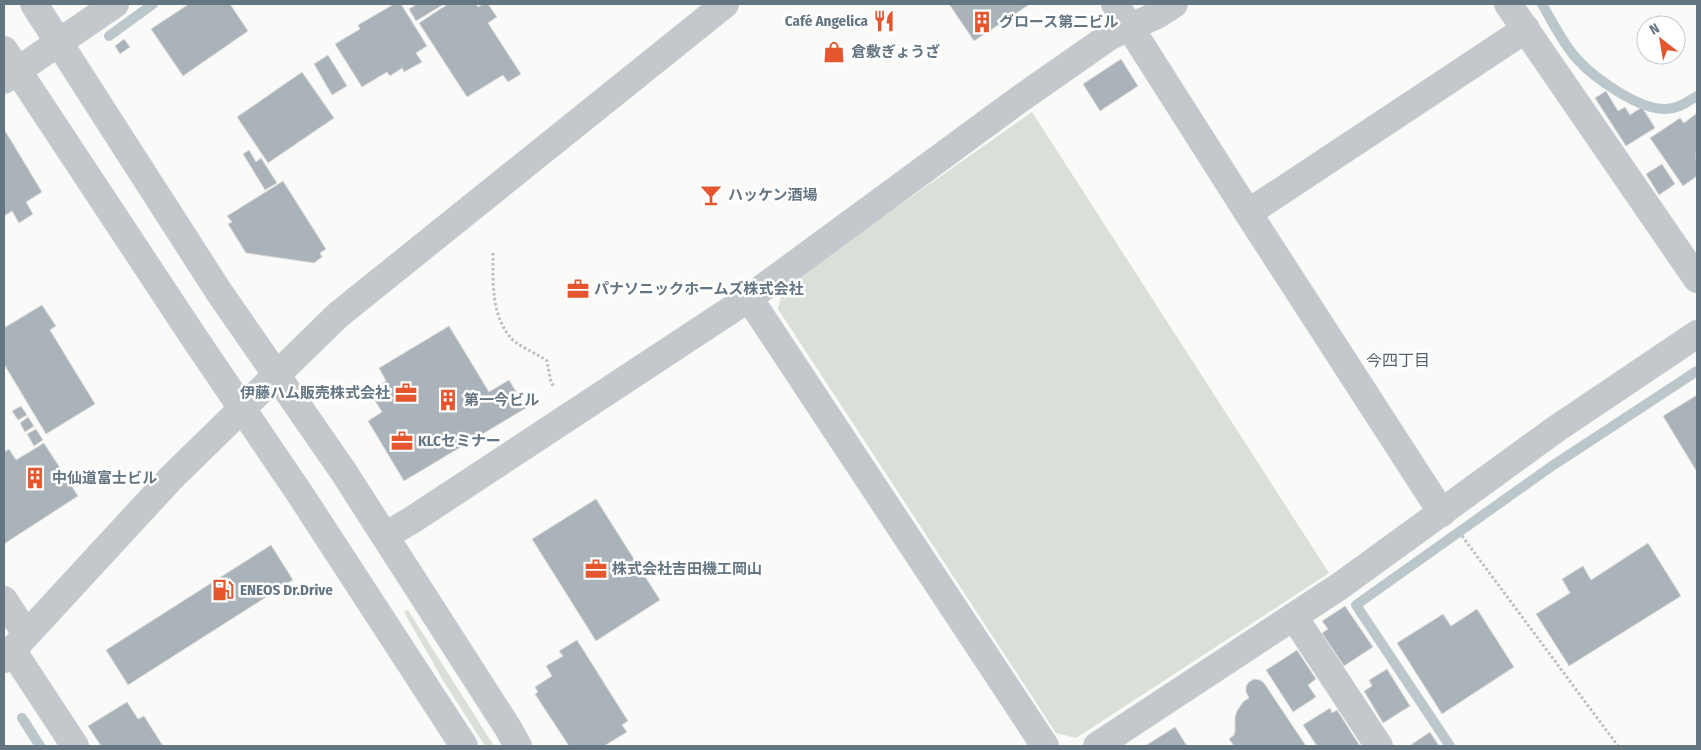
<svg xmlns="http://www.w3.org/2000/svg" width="1701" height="750" viewBox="0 0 1701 750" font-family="'Fira Sans Condensed','Noto Sans JP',sans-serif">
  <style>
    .green { fill: #dadfd7 }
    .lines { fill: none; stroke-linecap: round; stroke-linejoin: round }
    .stream { stroke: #bbc7cb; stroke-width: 10 }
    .building { fill: #aab3b9; stroke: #dcdcda }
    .path { stroke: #bbbfc2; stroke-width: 3; stroke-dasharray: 2.5 2.5; stroke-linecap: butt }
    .minor { stroke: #c3c8cc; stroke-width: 28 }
    .labels { text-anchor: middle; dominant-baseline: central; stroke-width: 5; stroke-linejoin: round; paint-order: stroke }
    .poi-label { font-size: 15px; font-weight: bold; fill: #657683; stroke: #fff; text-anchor: start }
    .neighbourhood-label { font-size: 16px; fill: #57646e; stroke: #fff }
  </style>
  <rect width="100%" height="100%" fill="#fafaf8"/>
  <!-- green -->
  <g class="green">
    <polygon points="1032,112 1329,573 1076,738 1056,733 778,309 783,287"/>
    <polygon points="408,610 494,746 485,746 444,682 404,612"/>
  </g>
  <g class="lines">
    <!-- stream -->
    <g class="stream">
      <path d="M 1542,4 C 1552,21 1563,44 1577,59 C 1594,78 1639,110 1666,109 C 1678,109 1687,102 1697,96"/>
      <polyline points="109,36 153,4"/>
      <polyline points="22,718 40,746"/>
      <polyline points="1450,746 1356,605 1552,466 1697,371"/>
    </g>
  </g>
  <!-- building -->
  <g class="building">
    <polygon points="189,4 230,4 248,31 183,76 151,29"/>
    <polygon points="394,4 401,4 427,46 416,53 422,62 404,72 402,68 390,76 387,72 362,87 335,44 360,29 358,25"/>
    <polygon points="417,4 444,4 416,21 409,9"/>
    <polygon points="448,4 476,4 478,7 483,4 488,4 497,17 488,23 521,74 508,82 503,75 467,97 419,23"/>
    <polygon points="949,4 1030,4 974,41"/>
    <polygon points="124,39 130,47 120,54 115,46"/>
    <polygon points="328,55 347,86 332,95 314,64"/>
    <polygon points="1121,59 1138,86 1100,111 1083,84"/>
    <polygon points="302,72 334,118 268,163 237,117"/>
    <polygon points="1606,91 1618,111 1625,107 1630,115 1642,107 1655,128 1626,146 1595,98"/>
    <polygon points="1697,113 1697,152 1696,152 1697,176 1683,186 1650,138 1680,118 1684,123"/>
    <polygon points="4,129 42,192 26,202 33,214 19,223 12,211 4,216"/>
    <polygon points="249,150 256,162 261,158 277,183 265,190 243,154"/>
    <polygon points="1662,164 1675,184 1659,195 1646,174"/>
    <polygon points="283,181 326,249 320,253 322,257 314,263 246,253 228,224 232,222 227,216"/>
    <polygon points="42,305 56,326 50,330 95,404 46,434 4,364 4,328"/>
    <polygon points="449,326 489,392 509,380 526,408 404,481 368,421 382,412 369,391 386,381 379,368"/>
    <polygon points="1697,395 1697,472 1663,416"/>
    <polygon points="21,406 27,415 18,420 12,411"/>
    <polygon points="28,417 34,426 25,432 20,423"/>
    <polygon points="36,429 43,440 34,446 27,434"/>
    <polygon points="44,443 78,496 4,544 4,452 9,449 16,460"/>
    <polygon points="596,499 660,600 596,641 532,539"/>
    <polygon points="1648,543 1681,596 1569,666 1536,614 1570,593 1562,579 1583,566 1591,580"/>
    <polygon points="271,545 293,580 128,685 106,650"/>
    <polygon points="1345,606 1373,647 1344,666 1322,633 1328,629 1322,621"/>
    <polygon points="1477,609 1514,667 1442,714 1397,643 1443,614 1451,626"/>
    <polygon points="577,640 628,721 622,725 627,732 604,746 569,746 535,694 538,692 535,687 552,676 546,666 563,656 559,651"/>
    <polygon points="1297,650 1316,679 1308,685 1316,697 1293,712 1266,670"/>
    <polygon points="1387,669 1410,706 1383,723 1364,691 1372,686 1369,680"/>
    <polygon points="1254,679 1260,680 1264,683 1306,746 1234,746 1229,739 1234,735 1235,731 1235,717 1237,711 1243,702 1249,698 1246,692 1246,686 1249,682"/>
    <polygon points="127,702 138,719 144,716 163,746 101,746 88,726"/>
    <polygon points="1330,708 1332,713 1337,710 1360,746 1317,746 1303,725"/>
    <polygon points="1175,727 1187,746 1145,746"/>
    <polygon points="1430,732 1439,746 1413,746 1412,744"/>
  </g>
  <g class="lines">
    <!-- path -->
    <g class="path">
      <path d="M 493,253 C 493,282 491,315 511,338 C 516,345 538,354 547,361 L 551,382 L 554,387"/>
      <polyline points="1462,536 1618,746"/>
    </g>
    <!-- minor -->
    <g class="minor">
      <polyline points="34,4 219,292 343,471 508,728 518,746"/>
      <polyline points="1115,4 1248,213 1442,513"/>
      <polyline points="1508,4 1697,279"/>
      <polyline points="4,50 193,336 302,497 464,746"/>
      <polyline points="4,80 115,4"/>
      <polyline points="1248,213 1526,29"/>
      <polyline points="749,298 1045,746"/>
      <polyline points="385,536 412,520 749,298 1017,101 1110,36 1157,15 1174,4"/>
      <polyline points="4,600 26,634"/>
      <polyline points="1294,617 1379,746"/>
      <polyline points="12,650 75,746"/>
      <polyline points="4,659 171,478 338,315 725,4"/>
      <polyline points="1097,746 1340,586 1556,429 1697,334"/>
    </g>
  </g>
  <!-- icons -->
  <defs>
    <g id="restaurant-bare" transform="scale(1.725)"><path d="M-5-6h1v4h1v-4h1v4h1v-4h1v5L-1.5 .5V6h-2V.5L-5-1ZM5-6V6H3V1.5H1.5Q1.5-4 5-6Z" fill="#e4572e" stroke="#fff" stroke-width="2.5" paint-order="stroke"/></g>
    <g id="building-bare" transform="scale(1.725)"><path d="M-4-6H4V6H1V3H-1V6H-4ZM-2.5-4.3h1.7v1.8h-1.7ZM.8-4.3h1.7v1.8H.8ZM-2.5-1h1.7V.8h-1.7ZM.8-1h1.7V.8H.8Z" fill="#e4572e" stroke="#fff" stroke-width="2.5" paint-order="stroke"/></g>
    <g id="shop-bare" transform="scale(1.725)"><path d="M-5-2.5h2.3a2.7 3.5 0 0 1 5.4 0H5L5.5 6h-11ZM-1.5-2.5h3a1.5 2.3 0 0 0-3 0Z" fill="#e4572e" stroke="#fff" stroke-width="2.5" paint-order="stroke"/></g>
    <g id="bar-bare" transform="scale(1.725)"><path d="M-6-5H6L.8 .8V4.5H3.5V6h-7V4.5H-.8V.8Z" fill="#e4572e" stroke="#fff" stroke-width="2.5" paint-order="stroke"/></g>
    <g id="office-bare" transform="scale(1.725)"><path d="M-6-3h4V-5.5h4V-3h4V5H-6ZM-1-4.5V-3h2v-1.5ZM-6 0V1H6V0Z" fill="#e4572e" stroke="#fff" stroke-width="2.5" paint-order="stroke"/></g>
    <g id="fuel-bare" transform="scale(1.725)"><path d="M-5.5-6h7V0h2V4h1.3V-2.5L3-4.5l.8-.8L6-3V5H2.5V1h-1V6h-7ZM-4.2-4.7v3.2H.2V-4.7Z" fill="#e4572e" stroke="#fff" stroke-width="2.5" paint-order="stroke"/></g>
  </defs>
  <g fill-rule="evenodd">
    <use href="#restaurant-bare" x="884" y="21"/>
    <use href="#building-bare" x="982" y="22"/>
    <use href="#shop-bare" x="834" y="52"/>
    <use href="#bar-bare" x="711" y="195"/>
    <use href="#office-bare" x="578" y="289"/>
    <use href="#office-bare" x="406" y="393"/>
    <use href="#building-bare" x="448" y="400"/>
    <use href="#office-bare" x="402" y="441"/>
    <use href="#building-bare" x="35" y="478"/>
    <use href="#office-bare" x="596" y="569"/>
    <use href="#fuel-bare" x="223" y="590"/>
  </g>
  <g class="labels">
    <!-- poi labels -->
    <g class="poi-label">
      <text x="868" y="21" text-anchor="end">Café Angelica</text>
      <text x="999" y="22">グロース第二ビル</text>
      <text x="851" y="52">倉敷ぎょうざ</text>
      <text x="728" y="195">ハッケン酒場</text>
      <text x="594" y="289">パナソニックホームズ株式会社</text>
      <text x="390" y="393" text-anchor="end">伊藤ハム販売株式会社</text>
      <text x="464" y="400">第一今ビル</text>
      <text x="418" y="441">KLCセミナー</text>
      <text x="52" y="478">中仙道富士ビル</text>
      <text x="612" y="569">株式会社吉田機工岡山</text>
      <text x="240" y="590">ENEOS Dr.Drive</text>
    </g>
    <!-- neighbourhood labels -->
    <g class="neighbourhood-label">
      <text x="1398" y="360">今四丁目</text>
    </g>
  </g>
  <!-- border -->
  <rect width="1701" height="750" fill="none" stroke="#657683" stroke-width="10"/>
  <!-- north arrow -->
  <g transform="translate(1661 40) rotate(329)"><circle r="24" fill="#ffffff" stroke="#c1c8cd"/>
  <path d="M0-4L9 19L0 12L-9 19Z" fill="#e4572e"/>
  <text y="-8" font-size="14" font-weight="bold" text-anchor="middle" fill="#657683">N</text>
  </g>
</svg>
